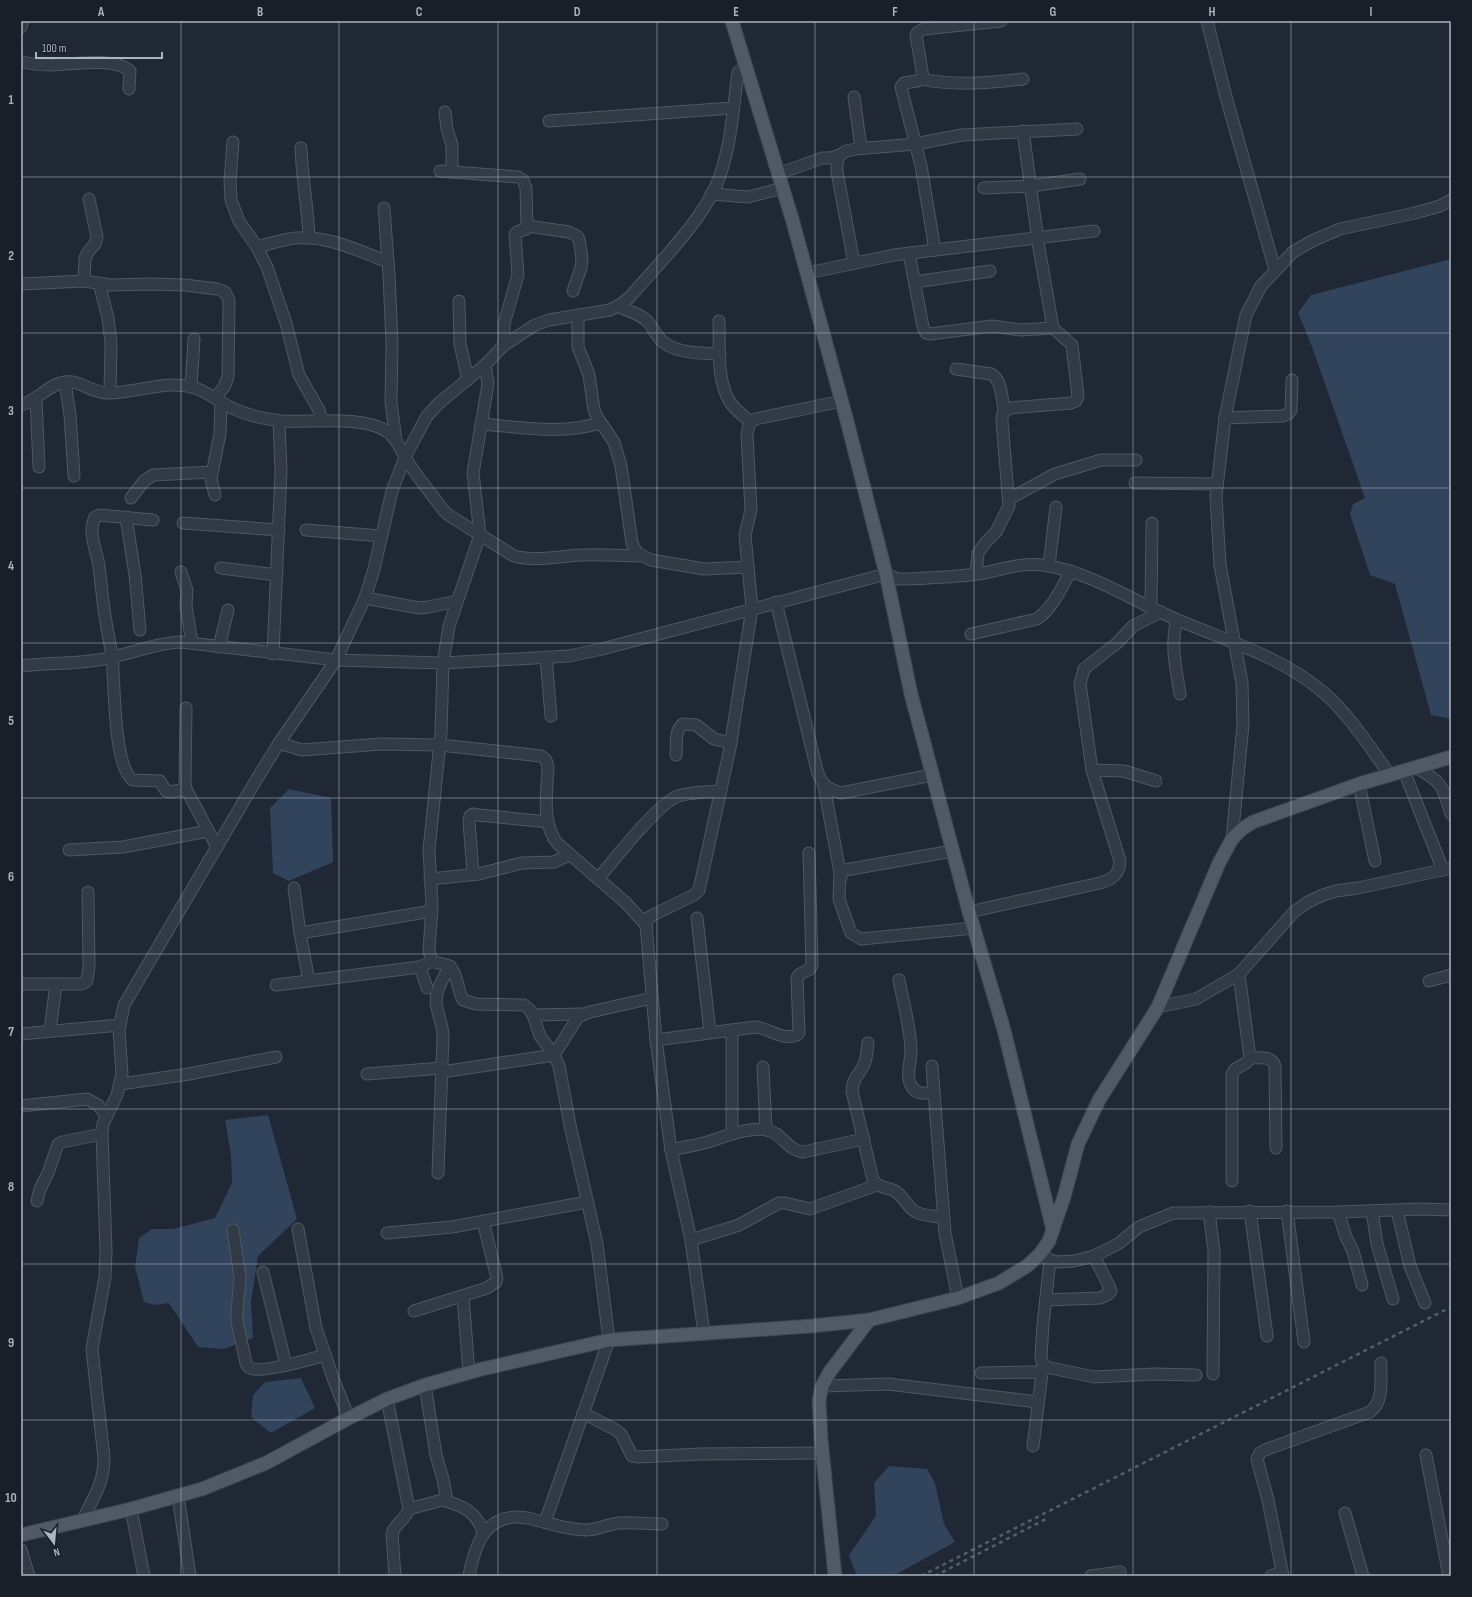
<svg xmlns="http://www.w3.org/2000/svg" width="1472" height="1597" viewBox="0 0 1472 1597" font-family="'Sofia Sans Condensed',sans-serif">
  <style>
    .water { fill: #32435c }
    .lines { fill: none; stroke-linecap: round; stroke-linejoin: round }
    .minor-casing { stroke: #505763; stroke-width: 13 }
    .major-casing { stroke: #3c434f; stroke-width: 15 }
    .minor { stroke: #323a45; stroke-width: 11 }
    .major { stroke: #505965; stroke-width: 13 }
    .rail { stroke: #545e6c; stroke-width: 2.5; stroke-dasharray: 4 4; stroke-linecap: butt }
    .grid { fill: none; stroke: #acb4c2; stroke-width: 1; stroke-opacity: 0.55 }
    .neatline { fill: none; stroke: #acb4c2; stroke-width: 1.5 }
    .grid-label { font-size: 13px; text-anchor: middle; font-weight: bold; fill: #acb4c2 }
  </style>
  <rect width="100%" height="100%" fill="#1f2834"/>
  <!-- water -->
  <g class="water">
    <polygon points="1451,259 1451,719 1431,715 1395,584 1370,575 1350,514 1353,504 1365,498 1311,344 1298,313 1311,295"/>
    <polygon points="289,789 331,798 333,862 289,881 273,873 270,808"/>
    <polygon points="268,1115 297,1219 258,1256 251,1302 253,1338 224,1349 198,1347 169,1303 155,1305 144,1302 135,1267 139,1238 152,1229 173,1229 215,1218 232,1183 231,1155 225,1120"/>
    <polygon points="301,1378 315,1408 271,1433 251,1417 253,1395 265,1382"/>
    <polygon points="889,1466 927,1469 935,1483 944,1524 955,1542 893,1576 857,1576 849,1555 876,1516 874,1483"/>
  </g>
  <g class="lines">
    <!-- minor casing -->
    <g class="minor-casing">
      <g id="minor">
        <polyline points="1207,21 1226,97 1275,270"/>
        <polyline points="21,27 23,21"/>
        <path d="M 21,62 C 31,64 42,65 53,65 C 72,64 115,57 130,71 L 129,89"/>
        <path d="M 921,79 C 954,86 989,83 1023,79"/>
        <polyline points="854,97 861,148"/>
        <polyline points="445,112 447,129 452,145 452,172"/>
        <polyline points="549,121 733,108"/>
        <polyline points="233,142 230,181 231,200 234,208 239,221 257,247 267,267 286,323 299,375 319,410 322,421"/>
        <path d="M 301,148 C 302,179 308,208 309,238"/>
        <polyline points="440,171 518,177 523,180 526,188 527,226 526,229 517,232 515,234 518,275 504,324 504,345"/>
        <polyline points="778,174 822,158 830,158 840,155"/>
        <polyline points="984,188 1031,186 1080,179"/>
        <polyline points="711,194 748,197 783,188"/>
        <polyline points="384,208 389,275 392,343 391,402 396,441"/>
        <polyline points="527,226 569,232 577,236 579,239 582,258 581,268 573,291"/>
        <path d="M 257,247 C 270,244 283,239 296,238 C 327,235 359,251 388,262"/>
        <polyline points="935,250 921,166 901,87 904,83 917,81 923,77 916,35 918,32 924,29 1001,21"/>
        <polyline points="909,253 923,327 926,333 930,334 992,326 1021,330 1053,328"/>
        <polyline points="854,263 837,172 837,162 840,155 846,151 856,149 915,144 962,135 1077,129"/>
        <polyline points="808,273 894,255 1094,231"/>
        <polyline points="84,281 85,258 88,252 95,244 97,237 89,199"/>
        <polyline points="915,282 990,271"/>
        <polyline points="99,283 108,318 111,343 110,393"/>
        <polyline points="21,284 84,281 110,285 152,284 185,285 217,289 225,292 229,300 228,377 224,387 215,398"/>
        <polyline points="459,301 460,344 468,380"/>
        <path d="M 617,306 C 628,311 642,314 650,324 C 654,330 657,337 663,342 C 679,354 701,353 720,354"/>
        <polyline points="578,315 578,347 589,375 594,410 597,417 614,442 621,466 632,543 637,553 651,560 704,569 748,567"/>
        <path d="M 719,321 C 720,347 716,379 730,402 C 735,410 743,415 750,422"/>
        <path d="M 485,365 L 488,384 L 473,473 L 480,535 L 449,626 L 443,663 L 441,732 L 429,850 L 432,905 L 429,951 L 432,961 C 437,964 445,963 450,967 C 457,972 458,992 463,1000 L 476,1004 L 524,1005 L 529,1009 L 533,1015 L 540,1036 L 554,1055 L 559,1066 L 570,1125 L 597,1244 L 609,1340 L 545,1522"/>
        <path d="M 956,369 L 991,374 C 1002,379 1002,400 1004,410"/>
        <polyline points="65,382 70,415 74,476"/>
        <polyline points="191,387 194,339"/>
        <polyline points="36,399 39,467"/>
        <path d="M 21,405 C 38,400 50,383 66,382 C 81,380 90,393 109,393 C 137,393 164,380 192,387 C 207,391 219,402 232,408 C 248,416 264,419 282,421 C 310,423 362,415 386,431 C 396,437 399,447 405,457 C 416,476 431,493 444,511 L 450,516 L 514,556 C 536,562 560,556 583,555 C 602,554 622,556 642,556"/>
        <polyline points="1225,418 1282,416 1288,414 1291,410 1292,380"/>
        <path d="M 481,424 C 520,427 562,435 600,423"/>
        <polyline points="1135,483 1217,484"/>
        <polyline points="215,495 211,479 220,434 221,402"/>
        <polyline points="131,498 144,481 153,475 212,472"/>
        <polyline points="1009,499 1055,474 1101,460 1136,460"/>
        <polyline points="126,517 135,575 140,630"/>
        <path d="M 153,520 L 99,515 L 95,517 C 87,534 97,550 99,567 C 101,581 102,595 104,609 C 106,625 110,641 112,657 C 115,682 113,767 133,780 L 160,781 L 166,791 L 170,792 L 186,789"/>
        <polyline points="183,523 279,530"/>
        <polyline points="306,530 381,536"/>
        <polyline points="1049,566 1056,507"/>
        <polyline points="221,568 277,575"/>
        <polyline points="181,572 187,590 186,606 192,643"/>
        <path d="M 976,574 L 978,553 L 986,542 L 996,532 L 1009,506 L 1002,421 C 1002,414 1003,411 1010,408 L 1071,403 L 1076,401 L 1078,396 L 1072,345 L 1053,328 L 1039,248 L 1023,131"/>
        <polyline points="365,598 419,608 429,607 457,601"/>
        <path d="M 776,602 L 817,770 C 821,784 827,789 841,793 L 932,775"/>
        <polyline points="1151,608 1152,523"/>
        <path d="M 1177,620 C 1170,645 1176,669 1180,694"/>
        <path d="M 971,634 L 1037,619 C 1053,608 1061,588 1071,571"/>
        <polyline points="219,647 228,610"/>
        <polyline points="273,654 281,471 279,421"/>
        <polyline points="546,657 551,716"/>
        <path d="M 21,666 C 46,663 72,664 98,660 C 126,656 153,643 181,642 L 336,660 L 443,663 L 569,656 L 602,649 L 886,574 L 898,579 L 908,579 C 930,578 954,577 977,574 C 998,571 1021,562 1042,565 C 1089,571 1129,599 1171,617 C 1223,640 1280,655 1324,693 C 1348,713 1371,749 1390,775"/>
        <polyline points="186,708 185,781 186,789 217,847"/>
        <path d="M 279,743 L 302,750 L 381,744 L 440,745 L 541,756 L 546,760 L 548,767 C 547,792 541,824 558,844 L 625,902 L 646,925"/>
        <path d="M 676,755 C 677,745 674,731 683,724 L 696,725 L 714,739 L 731,743"/>
        <path d="M 1415,767 C 1442,782 1442,784 1451,814"/>
        <polyline points="1092,770 1124,771 1156,781"/>
        <polyline points="1404,771 1443,870"/>
        <polyline points="1359,784 1375,861"/>
        <polyline points="824,786 841,878"/>
        <polyline points="1232,839 1243,725 1242,683 1220,565 1216,496 1225,418 1246,315 1261,286 1293,252 1312,241 1340,229 1415,213 1440,206 1451,200"/>
        <polyline points="69,850 123,847 208,831"/>
        <polyline points="952,851 840,871 839,899 851,933 861,939 974,928"/>
        <polyline points="473,874 469,821 470,816 473,814 479,815 548,822"/>
        <polyline points="430,879 479,874 522,863 554,862 569,855"/>
        <path d="M 598,879 C 614,860 657,804 678,796 C 691,792 707,792 721,791"/>
        <polyline points="294,888 300,933 309,981"/>
        <path d="M 969,912 L 1100,883 C 1113,879 1119,875 1120,861 L 1092,770 L 1080,684 L 1084,669 L 1117,643 L 1133,626 L 1161,612"/>
        <polyline points="697,918 710,1032"/>
        <polyline points="300,933 432,911"/>
        <polyline points="420,967 427,988"/>
        <path d="M 899,980 C 903,1001 911,1030 911,1051 C 911,1062 905,1077 912,1087 C 917,1095 926,1093 934,1093"/>
        <polyline points="1429,981 1451,975"/>
        <polyline points="21,984 82,984 87,981 89,966 88,892"/>
        <polyline points="276,985 420,967 432,961"/>
        <polyline points="1158,1007 1196,999 1239,974 1294,912 1308,902 1323,895 1336,891 1358,888 1451,868"/>
        <polyline points="533,1015 583,1014"/>
        <polyline points="732,1030 732,1134"/>
        <polyline points="50,1031 56,984"/>
        <polyline points="21,1034 120,1025"/>
        <path d="M 656,1040 L 755,1027 C 769,1028 782,1041 797,1035 L 799,1033 L 797,978 L 800,974 L 810,969 L 812,965 L 809,853"/>
        <path d="M 868,1043 C 867,1049 867,1056 865,1062 C 861,1073 852,1078 852,1091 L 873,1180 C 877,1188 888,1187 895,1191 C 905,1197 907,1209 918,1213 C 926,1216 935,1216 944,1218"/>
        <path d="M 1250,1058 C 1260,1058 1271,1055 1275,1066 L 1276,1148"/>
        <polyline points="932,1066 945,1233 958,1298"/>
        <polyline points="763,1067 766,1130"/>
        <polyline points="442,1072 554,1055 578,1017 590,1012 652,998"/>
        <polyline points="367,1074 442,1068"/>
        <polyline points="121,1084 189,1074 276,1057"/>
        <polyline points="21,1106 87,1099 98,1105 106,1116"/>
        <path d="M 671,1150 C 682,1147 693,1146 704,1143 C 722,1138 748,1126 767,1130 C 782,1133 787,1150 803,1152 L 864,1139"/>
        <path d="M 438,1173 L 443,1036 C 443,1026 439,1018 437,1008 C 433,993 443,979 450,966"/>
        <path d="M 1232,1181 L 1232,1074 C 1235,1065 1246,1067 1250,1058 L 1239,974"/>
        <polyline points="37,1201 40,1189 48,1173 58,1144 62,1142 102,1134"/>
        <polyline points="1397,1210 1410,1266 1425,1303"/>
        <polyline points="1250,1211 1267,1336"/>
        <polyline points="1287,1211 1304,1342"/>
        <polyline points="1372,1211 1377,1244 1393,1299"/>
        <polyline points="1209,1212 1214,1251 1213,1374"/>
        <polyline points="1338,1212 1346,1237 1353,1251 1362,1285"/>
        <polyline points="298,1229 316,1328 334,1381 349,1418"/>
        <path d="M 233,1230 L 240,1277 L 237,1312 L 237,1321 L 246,1363 C 247,1365 248,1367 250,1368 C 260,1374 312,1359 325,1355"/>
        <polyline points="387,1233 452,1227 587,1202"/>
        <polyline points="691,1240 739,1225 779,1203 785,1203 810,1209 877,1185"/>
        <polyline points="1040,1254 1050,1260 1057,1262 1074,1261 1094,1256 1118,1244 1139,1227 1173,1213 1338,1212 1420,1209 1451,1210"/>
        <polyline points="1050,1260 1043,1325 1041,1356 1043,1365 1046,1367 1094,1377 1155,1374 1196,1375"/>
        <polyline points="263,1272 286,1365"/>
        <polyline points="463,1296 469,1373"/>
        <polyline points="1046,1300 1100,1298 1109,1294 1111,1291 1109,1286 1094,1256"/>
        <polyline points="414,1311 487,1288 496,1282 497,1278 483,1221"/>
        <path d="M 704,1333 L 691,1240 L 671,1150 L 656,1040 L 646,925 L 648,918 L 655,914 L 694,895 L 699,890 L 730,748 L 752,608 L 745,535 L 751,510 L 747,435 C 748,428 748,423 755,419 L 842,401"/>
        <polyline points="981,1373 1036,1372 1042,1373"/>
        <polyline points="425,1385 436,1455 443,1479 447,1501"/>
        <polyline points="822,1386 888,1384 1038,1402"/>
        <path d="M 387,1399 L 409,1509 C 406,1519 395,1523 392,1534 L 395,1576"/>
        <polyline points="583,1413 614,1429 621,1434 632,1456 638,1457 701,1454 823,1453"/>
        <polyline points="1033,1446 1043,1365"/>
        <polyline points="1426,1455 1449,1576"/>
        <polyline points="178,1496 190,1576"/>
        <polyline points="131,1509 144,1576"/>
        <path d="M 409,1509 L 442,1500 C 461,1505 478,1512 483,1533"/>
        <polyline points="1345,1513 1363,1576"/>
        <path d="M 82,1521 C 93,1498 104,1484 104,1458 L 92,1349 L 105,1277 L 106,1251 L 102,1134 L 103,1124 L 117,1095 L 122,1074 L 119,1030 L 124,1005 L 255,782 L 279,743 L 336,660 L 365,598 L 374,569 L 392,491 L 405,457 L 427,416 L 439,403 L 485,365 L 504,345 L 535,325 L 549,320 L 610,310 L 621,304 L 630,297 C 658,264 699,224 716,186 C 731,151 733,109 738,72 L 746,68"/>
        <polyline points="21,1550 29,1576"/>
        <path d="M 469,1576 C 475,1544 486,1511 527,1518 C 547,1522 566,1530 586,1530 C 597,1530 608,1524 619,1523 C 633,1522 648,1524 662,1524"/>
        <polyline points="1091,1576 1120,1572 1120,1576"/>
        <polyline points="1271,1576 1282,1572"/>
        <path d="M 1283,1576 L 1268,1500 L 1257,1459 L 1260,1453 L 1265,1450 L 1370,1412 C 1385,1400 1380,1380 1381,1363"/>
      </g>
    </g>
    <!-- major casing -->
    <g class="major-casing">
      <g id="major">
        <polyline points="732,21 793,222 847,421 886,574 911,694 969,912 1004,1030 1053,1230"/>
        <polyline points="21,1535 131,1509 202,1489 266,1463 349,1418 387,1399 425,1385 482,1369 609,1340 811,1326 869,1320 958,1298 999,1283 1027,1266 1040,1254 1049,1241 1064,1197 1078,1144 1099,1100 1158,1007 1219,863 1232,839 1242,829 1253,822 1359,784 1451,757"/>
        <polyline points="835,1576 821,1439 819,1400 822,1386 829,1373 869,1320"/>
      </g>
    </g>
    <!-- minor -->
    <use href="#minor" class="minor"/>
    <!-- major -->
    <use href="#major" class="major"/>
    <!-- rail -->
    <g class="rail">
      <polyline points="921,1576 1451,1307"/>
      <polyline points="935,1576 1048,1518"/>
    </g>
  </g>
  <!-- grid -->
  <path class="grid" d="M 181,21 L 181,1576M 339,21 L 339,1576M 498,21 L 498,1576M 657,21 L 657,1576M 815,21 L 815,1576M 974,21 L 974,1576M 1133,21 L 1133,1576M 1291,21 L 1291,1576M 21,177 L 1451,177M 21,333 L 1451,333M 21,488 L 1451,488M 21,643 L 1451,643M 21,798 L 1451,798M 21,954 L 1451,954M 21,1109 L 1451,1109M 21,1264 L 1451,1264M 21,1420 L 1451,1420"/>
  <!-- border -->
  <rect width="1472" height="1597" fill="none" stroke="#181f29" stroke-width="44"/>
  <!-- north arrow -->
  <g transform="translate(54 1543) rotate(164)" stroke="#181f29" stroke-width="3" paint-order="stroke">
  <path d="M0-3L7 15L0 10L-7 15Z" fill="#acb4c2"/>
  <text y="-6" font-size="11" font-weight="bold" text-anchor="middle" fill="#acb4c2">N</text>
  </g>
  <!-- scale -->
  <path d="M36 52v6h126v-6" fill="none" stroke="#acb4c2" stroke-width="2"/>
  <text x="42" y="52" font-size="12" fill="#acb4c2" stroke="#181f29" stroke-width="3" paint-order="stroke">100 m</text>
  <rect x="22" y="22" width="1428" height="1553" class="neatline"/>
  <g class="grid-label">
    <text x="101" y="16">A</text>
    <text x="260" y="16">B</text>
    <text x="419" y="16">C</text>
    <text x="577" y="16">D</text>
    <text x="736" y="16">E</text>
    <text x="895" y="16">F</text>
    <text x="1053" y="16">G</text>
    <text x="1212" y="16">H</text>
    <text x="1371" y="16">I</text>
    <text x="11" y="104">1</text>
    <text x="11" y="260">2</text>
    <text x="11" y="415">3</text>
    <text x="11" y="570">4</text>
    <text x="11" y="725">5</text>
    <text x="11" y="881">6</text>
    <text x="11" y="1036">7</text>
    <text x="11" y="1191">8</text>
    <text x="11" y="1347">9</text>
    <text x="11" y="1502">10</text>
  </g>
</svg>
